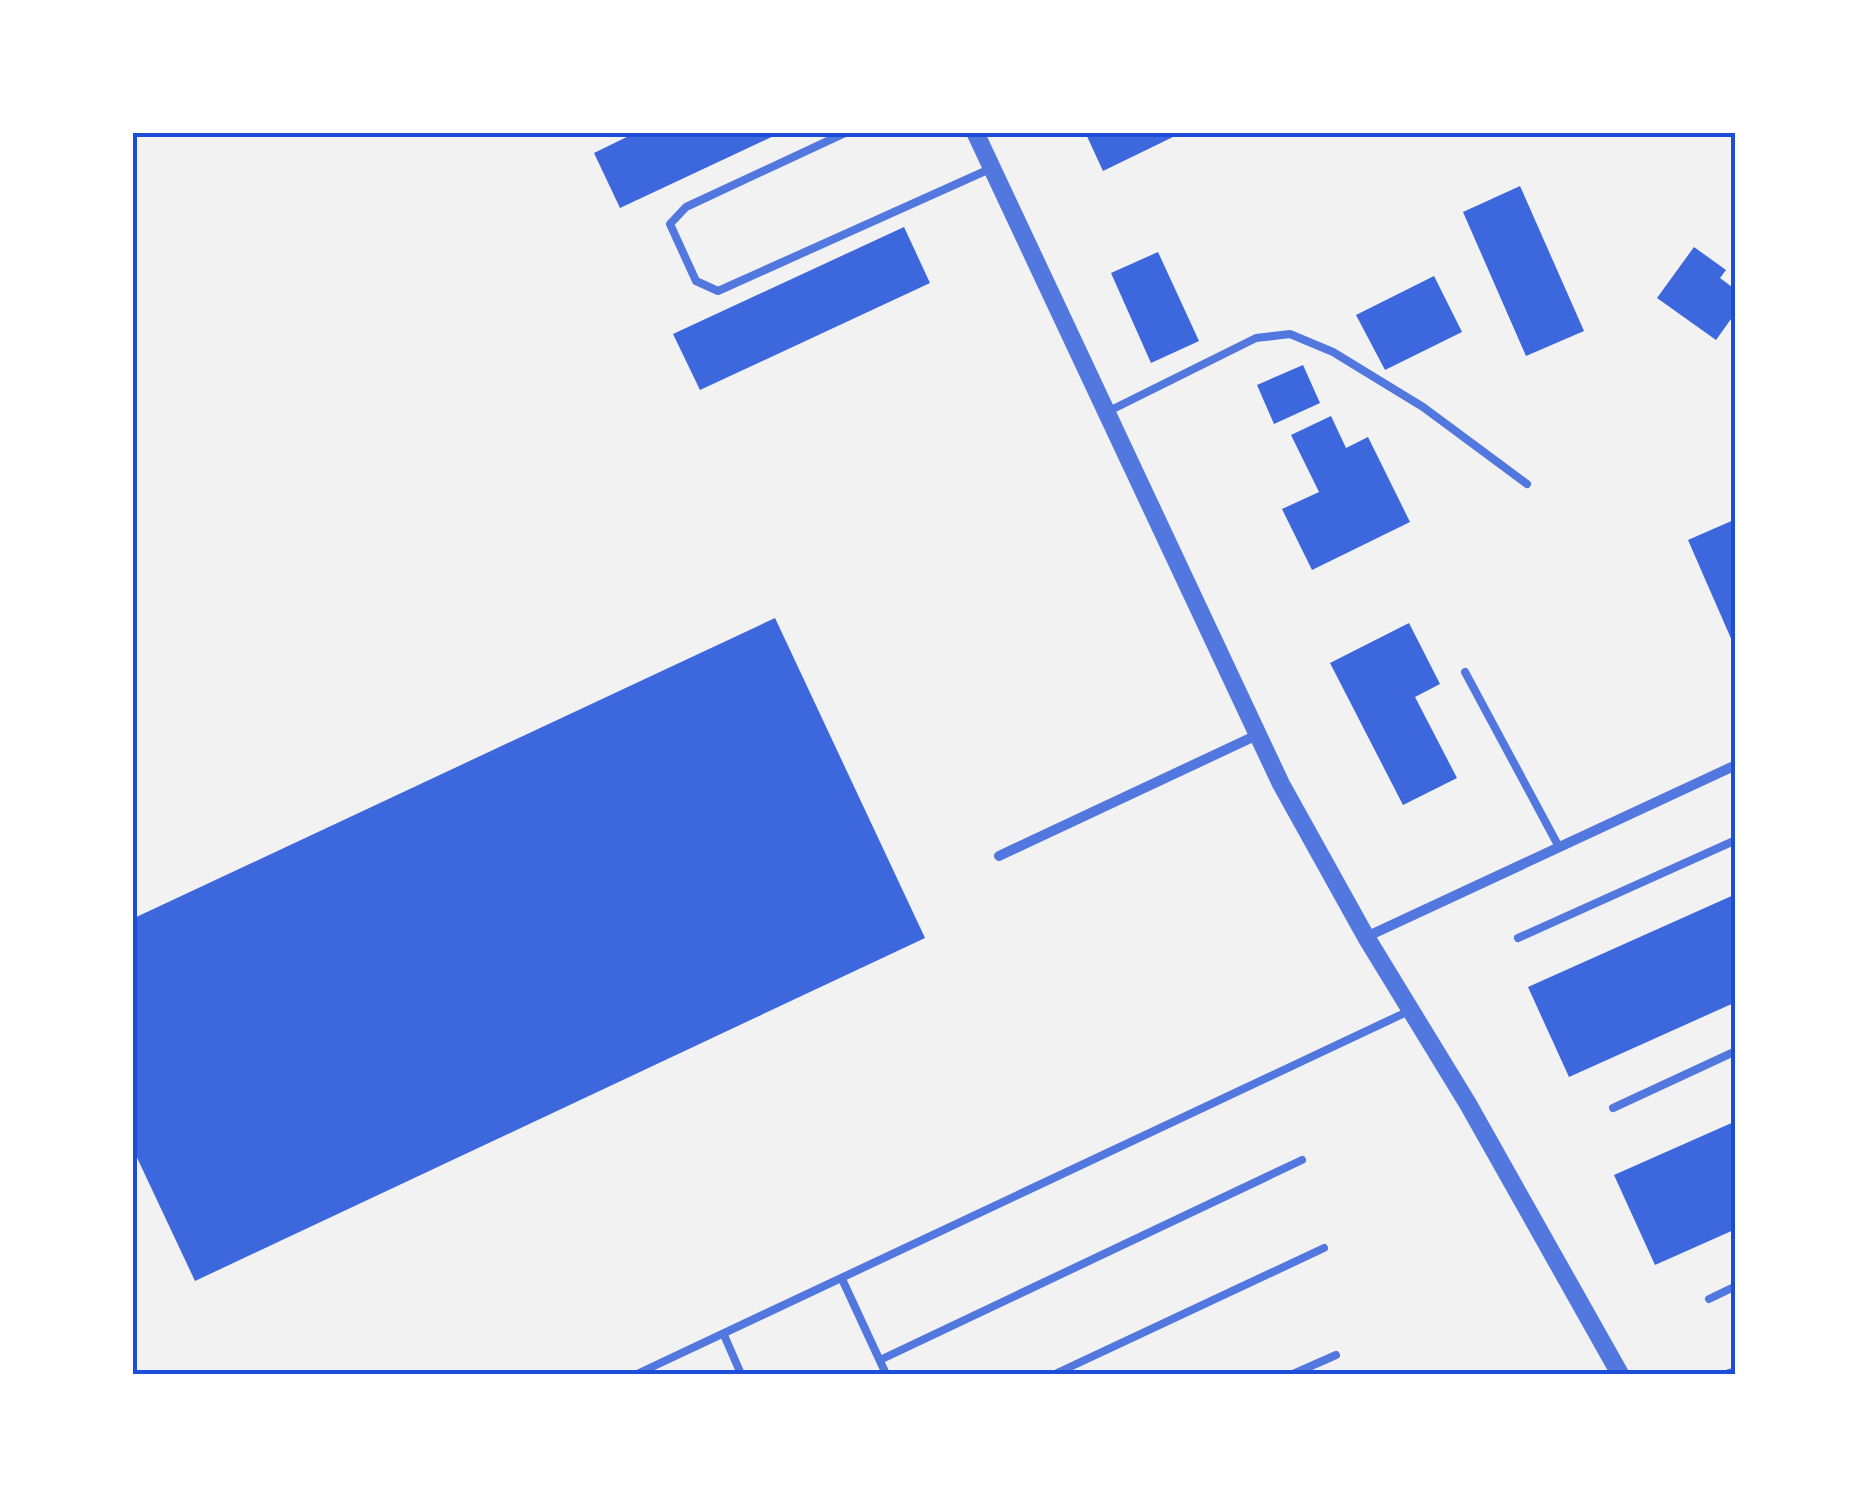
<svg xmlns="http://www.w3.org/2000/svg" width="1868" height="1507" viewBox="0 0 1868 1507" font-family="'Playfair Display',serif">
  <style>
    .building { fill: #3d67dc }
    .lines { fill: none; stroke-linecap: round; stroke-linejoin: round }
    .service { stroke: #5277de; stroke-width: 8 }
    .minor { stroke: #5277de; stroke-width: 10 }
    .tertiary { stroke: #5277de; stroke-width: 18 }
    .neatline { fill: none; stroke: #1d4ed8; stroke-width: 4 }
  </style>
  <rect width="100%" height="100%" fill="#f2f2f2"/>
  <!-- building -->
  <g class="building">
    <polygon points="637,132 782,132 620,208 594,153"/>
    <polygon points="1085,132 1173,132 1175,136 1103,171"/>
    <polygon points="1520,186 1584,331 1526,356 1463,212"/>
    <polygon points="904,227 930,283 700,390 673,334"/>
    <polygon points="1694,247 1726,270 1720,278 1736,290 1736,312 1716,340 1657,298"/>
    <polygon points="1158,252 1199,341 1151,363 1111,273"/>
    <polygon points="1434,276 1462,332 1385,370 1356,315"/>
    <polygon points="1303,365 1320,403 1274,424 1257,385"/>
    <polygon points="1331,416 1346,448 1368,437 1410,522 1312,570 1282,509 1319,492 1291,435"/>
    <polygon points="1736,519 1736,650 1688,540"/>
    <polygon points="775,618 925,938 195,1281 132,1147 132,919"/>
    <polygon points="1409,623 1440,684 1415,697 1457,778 1403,805 1330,663"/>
    <polygon points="1736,894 1736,1002 1569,1077 1528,987"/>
    <polygon points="1736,1121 1736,1229 1655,1265 1614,1175"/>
  </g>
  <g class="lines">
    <!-- service -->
    <g class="service">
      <polyline points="847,132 686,207 670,224 696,281 718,291 992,168"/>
      <polyline points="1109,411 1256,338 1290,334 1333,352 1423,407 1527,484"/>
      <polyline points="1465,672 1559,847"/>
      <polyline points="1518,938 1736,840"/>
      <polyline points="1613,1108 1736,1051"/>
      <polyline points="842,1279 886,1374"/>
      <polyline points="1709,1299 1736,1286"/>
      <polyline points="724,1335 741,1374"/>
      <polyline points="880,1360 1302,1160"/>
      <polyline points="637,1374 1411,1010"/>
      <polyline points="1055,1374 1324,1248"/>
      <polyline points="1293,1374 1336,1355"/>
    </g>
    <!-- minor -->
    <g class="minor">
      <polyline points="999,856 1257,735"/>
      <polyline points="1366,937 1736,765"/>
      <polyline points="1729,1374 1736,1372"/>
    </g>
    <!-- tertiary -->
    <polyline class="tertiary" points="975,132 1281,784 1366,937 1468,1104 1620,1374"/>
  </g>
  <!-- border -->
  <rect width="1868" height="1507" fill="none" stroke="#ffffff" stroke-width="270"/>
  <rect x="135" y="135" width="1598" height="1237" class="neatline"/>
</svg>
